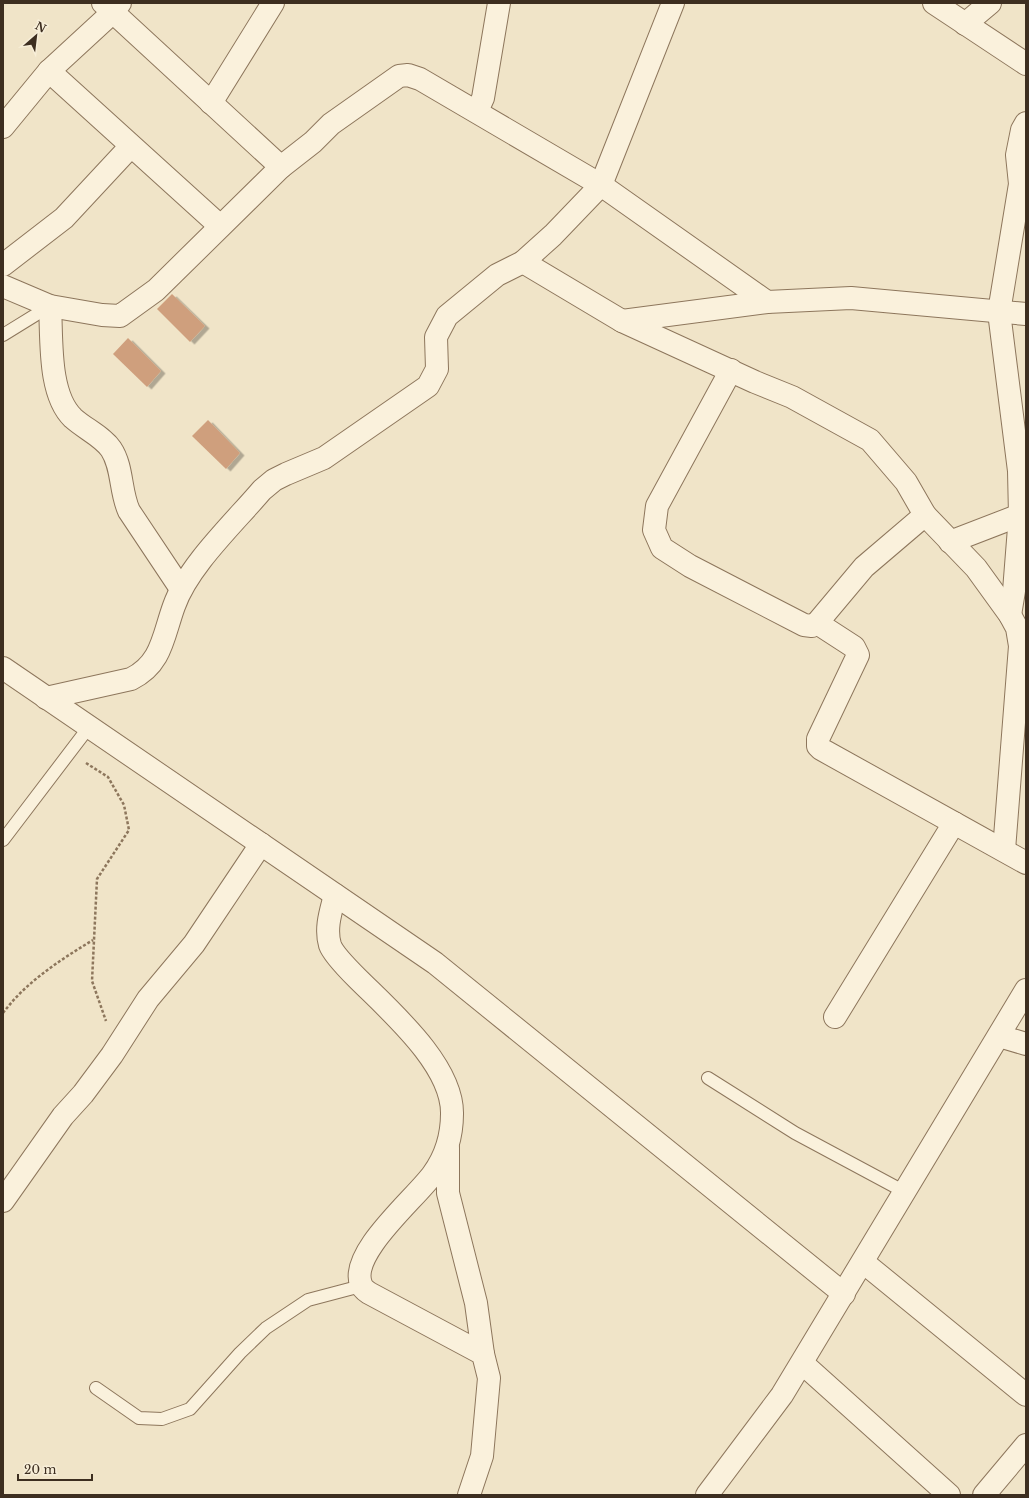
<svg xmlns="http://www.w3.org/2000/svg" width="1029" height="1498" viewBox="0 0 1029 1498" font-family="'Libre Baskerville',serif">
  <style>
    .building { fill: #cf9f7d; filter: url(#shadow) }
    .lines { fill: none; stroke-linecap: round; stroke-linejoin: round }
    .service-casing { stroke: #8d765c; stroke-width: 14 }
    .minor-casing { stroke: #8d765c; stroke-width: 24 }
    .tertiary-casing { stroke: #8d765c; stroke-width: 24 }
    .path { stroke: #8d765c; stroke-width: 2.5; stroke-dasharray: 3 2; stroke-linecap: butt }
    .service { stroke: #faf1dc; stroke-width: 12 }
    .minor { stroke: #faf1dc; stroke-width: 22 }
    .tertiary { stroke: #faf1dc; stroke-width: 22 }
  </style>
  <defs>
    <filter id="shadow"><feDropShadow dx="4.5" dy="2.5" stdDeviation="0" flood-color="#0004"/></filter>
  </defs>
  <rect width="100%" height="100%" fill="#f0e4c8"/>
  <!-- building -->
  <g class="building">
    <polygon points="172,294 205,326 190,342 157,309"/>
    <polygon points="128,338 161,371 147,387 113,354"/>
    <polygon points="208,420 240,453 226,469 192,436"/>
  </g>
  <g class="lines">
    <!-- service casing -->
    <g class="service-casing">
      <g id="service">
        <polyline points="3,335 50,306"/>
        <polyline points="3,840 89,727"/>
        <polyline points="708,1078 795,1133 905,1192"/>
        <polyline points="96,1388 139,1418 162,1419 190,1409 240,1353 266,1328 308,1300 361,1286"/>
      </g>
    </g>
    <!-- minor casing -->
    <g class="minor-casing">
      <g id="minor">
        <polyline points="103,3 281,167"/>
        <polyline points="934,3 1026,64"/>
        <polyline points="965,24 990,3"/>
        <polyline points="49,71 220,226"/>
        <polyline points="211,103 273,3"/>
        <polyline points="477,111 483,98 499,3"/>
        <polyline points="3,127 49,71 112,13 120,3"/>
        <polyline points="523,262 622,321 755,382 792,397 870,440 906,482 925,515 976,568 1010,615 1017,628 1020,646 1004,850"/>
        <polyline points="3,265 64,218 131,146"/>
        <polyline points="3,286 50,306 102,315 120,316 156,290 281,167 313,142 331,124 399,76 408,75 420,79 601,185 767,302"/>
        <path d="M 50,306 C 52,339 48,394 73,418 C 85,429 102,436 111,449 C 123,467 120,492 129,511 L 181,589"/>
        <polyline points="622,321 767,302 851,298 1026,314"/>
        <polyline points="731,370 657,506 654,530 662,548 690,566 804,625 812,626 817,623 864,567 925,515"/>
        <polyline points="950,542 1020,515 1026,510"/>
        <polyline points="1010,615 1014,591 1020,515 1019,471 999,312 1020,184 1017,155 1022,130 1026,123"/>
        <polyline points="817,623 854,647 858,655 818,739 818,746 821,749 1026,863"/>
        <path d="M 46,698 L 131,679 C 162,664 163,636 174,606 C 188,566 234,523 262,490 L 274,480 L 286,474 L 324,458 L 428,386 L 437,369 L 436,337 L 447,316 L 497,275 L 523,262 L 553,235 L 601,185 L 673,3"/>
        <path d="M 335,895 C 331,911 325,928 330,945 C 333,954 350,971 357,978 C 390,1011 453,1065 452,1114 C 452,1136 446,1156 433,1174 C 416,1198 349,1253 361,1284 C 362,1288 366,1291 369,1293 L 483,1354 L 489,1378 L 482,1456 L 469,1495"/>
        <polyline points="835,1017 954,823"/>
        <polyline points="999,1036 1026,1044"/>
        <polyline points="448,1148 448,1193 476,1303 483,1354"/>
        <polyline points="3,1201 63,1116 83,1094 112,1055 148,999 194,944 261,844"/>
        <polyline points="863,1262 1026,1395"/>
        <polyline points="802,1363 949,1495"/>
        <polyline points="984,1495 1026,1445"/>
      </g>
    </g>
    <!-- tertiary casing -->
    <g class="tertiary-casing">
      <g id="tertiary">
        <polyline points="3,668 435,963 844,1294"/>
        <polyline points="707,1495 782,1395 1026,990"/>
      </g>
    </g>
    <!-- path -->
    <g class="path">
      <polyline points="86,763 108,777 124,805 129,830 97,879 92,981 106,1021"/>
      <path d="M 3,1013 C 26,982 60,960 93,940"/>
    </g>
    <!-- service -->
    <use href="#service" class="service"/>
    <!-- minor -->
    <use href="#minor" class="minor"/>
    <!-- tertiary -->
    <use href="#tertiary" class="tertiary"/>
  </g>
  <!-- border -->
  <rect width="1029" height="1498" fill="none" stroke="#3d2e20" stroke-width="8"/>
  <!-- north arrow -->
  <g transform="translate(36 36) rotate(28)" stroke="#f7eed8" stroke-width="3" paint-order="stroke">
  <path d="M0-3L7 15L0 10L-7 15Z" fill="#3d2e20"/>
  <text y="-6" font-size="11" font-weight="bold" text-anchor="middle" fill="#3d2e20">N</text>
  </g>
  <!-- scale -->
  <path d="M18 1474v6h74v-6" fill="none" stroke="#3d2e20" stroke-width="2"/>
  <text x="24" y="1474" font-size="12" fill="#3d2e20" stroke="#f7eed8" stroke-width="3" paint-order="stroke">20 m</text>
</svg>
